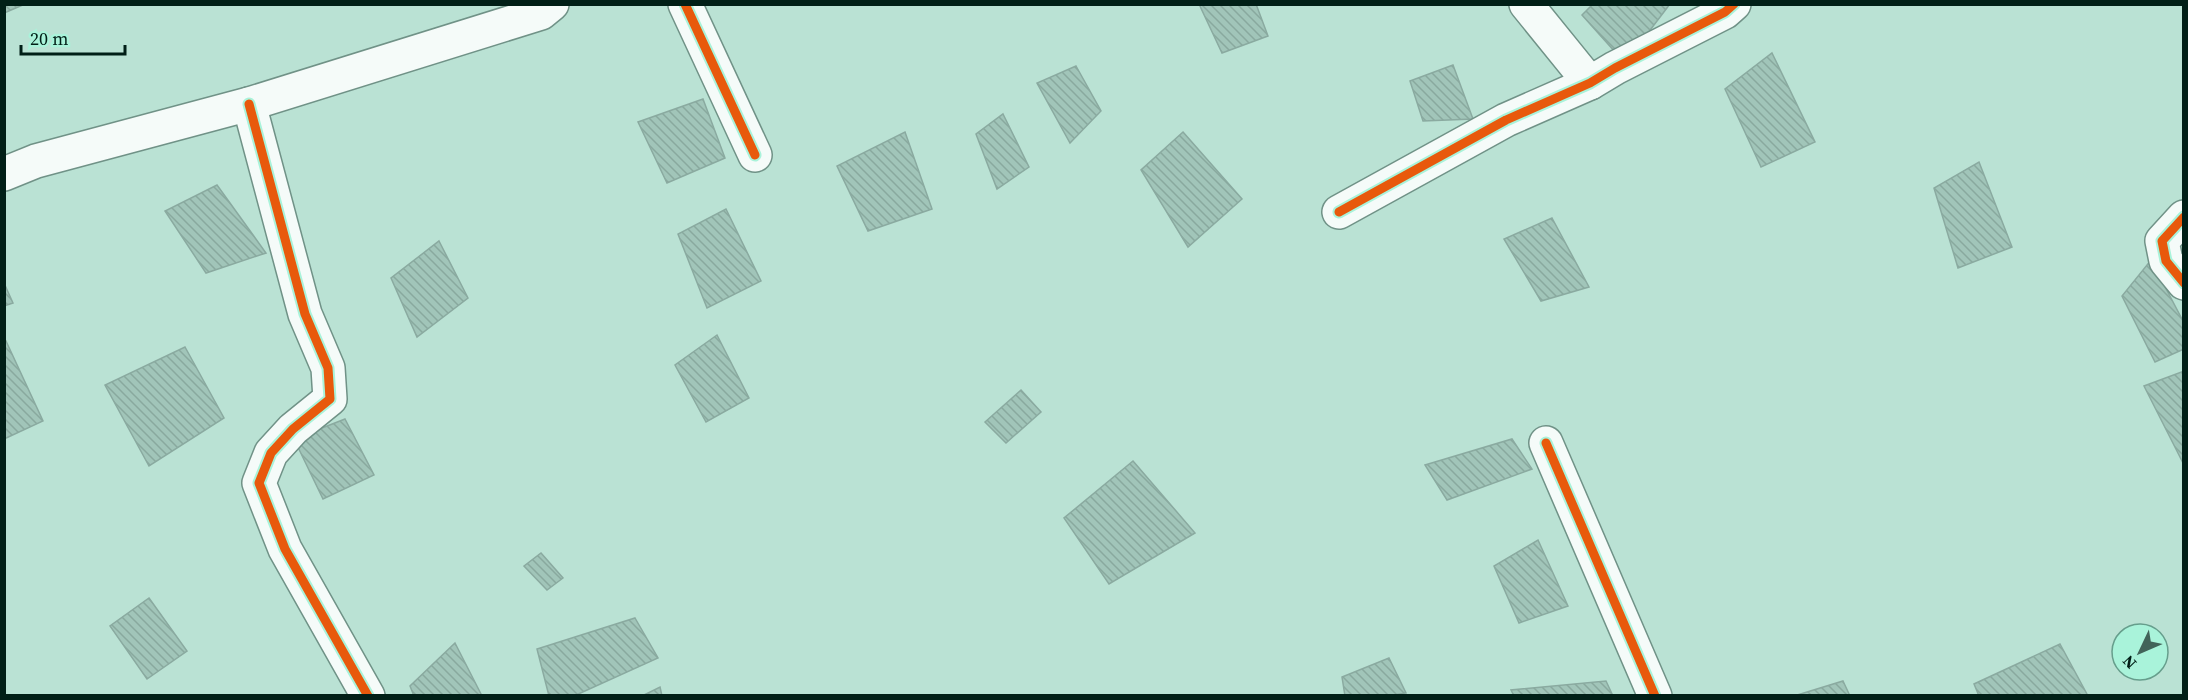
<svg xmlns="http://www.w3.org/2000/svg" width="2188" height="700" viewBox="0 0 2188 700" font-family="'Source Serif 4',serif">
  <style>
    .building { fill: url(#building-back-hatch); stroke: #8aaaa0; stroke-width: 1.5 }
    .lines { fill: none; stroke-linecap: round; stroke-linejoin: round }
    .minor-casing { stroke: #709287; stroke-width: 36 }
    .minor { stroke: #f5fbf9; stroke-width: 33 }
    .cycleway-casing { stroke: #a9f3da; stroke-width: 13 }
    .cycleway { stroke: #e8590c; stroke-width: 9 }
  </style>
  <defs>
    <pattern id="building-back-hatch" width="6" height="6" patternUnits="userSpaceOnUse" patternTransform="scale(1.5)"><rect width="6" height="6" fill="#a1c5b9"/><path d="M-1 5l2 2M0 0l6 6M5-1l2 2" fill="none" stroke="#89a99e"/></pattern>
  </defs>
  <rect width="100%" height="100%" fill="#bae2d4"/>
  <!-- building -->
  <g class="building">
    <polygon points="4,4 25,4 4,13"/>
    <polygon points="1199,4 1256,4 1268,36 1222,53"/>
    <polygon points="1593,4 1670,4 1625,63 1582,15"/>
    <polygon points="1772,53 1815,142 1761,167 1725,89"/>
    <polygon points="1453,65 1473,119 1423,121 1410,81"/>
    <polygon points="1076,66 1101,111 1070,143 1037,83"/>
    <polygon points="703,99 725,158 667,183 638,122"/>
    <polygon points="1003,114 1029,167 997,189 976,134"/>
    <polygon points="905,132 932,209 868,231 837,166"/>
    <polygon points="1183,132 1242,199 1188,247 1141,170"/>
    <polygon points="1979,162 2012,247 1958,268 1934,188"/>
    <polygon points="217,185 266,253 206,273 165,211"/>
    <polygon points="726,209 761,281 707,308 678,234"/>
    <polygon points="1552,218 1589,287 1541,301 1504,239"/>
    <polygon points="439,241 468,298 417,337 391,278"/>
    <polygon points="2151,260 2184,323 2184,349 2155,362 2122,296"/>
    <polygon points="4,283 13,303 4,306"/>
    <polygon points="717,335 749,398 706,422 675,365"/>
    <polygon points="6,341 43,421 4,439 4,342"/>
    <polygon points="185,347 224,418 149,466 105,385"/>
    <polygon points="2184,371 2184,465 2144,386"/>
    <polygon points="1021,390 1041,412 1006,443 985,422"/>
    <polygon points="345,419 374,475 323,499 294,439"/>
    <polygon points="1512,439 1532,469 1447,500 1425,465"/>
    <polygon points="1133,461 1195,533 1109,584 1064,518"/>
    <polygon points="1538,540 1568,606 1519,623 1494,566"/>
    <polygon points="541,553 563,578 547,590 524,566"/>
    <polygon points="149,598 187,651 147,679 110,626"/>
    <polygon points="635,618 658,658 574,696 549,696 537,649"/>
    <polygon points="455,643 482,696 414,696 410,686"/>
    <polygon points="2060,644 2088,696 1979,696 1974,684"/>
    <polygon points="1389,658 1406,693 1387,696 1345,696 1342,677"/>
    <polygon points="1606,681 1613,696 1514,696 1511,690"/>
    <polygon points="1843,681 1850,696 1794,696"/>
    <polygon points="660,687 662,696 642,696"/>
  </g>
  <g class="lines">
    <!-- minor casing -->
    <g class="minor-casing">
      <g id="minor">
        <polyline points="685,4 755,155"/>
        <polyline points="1526,4 1590,83"/>
        <polyline points="249,104 305,314 328,368 330,399 293,429 271,453 259,483 285,549 368,696"/>
        <polyline points="4,174 36,161 249,104 541,13 552,4"/>
        <polyline points="1339,212 1506,120 1590,83 1615,68 1725,12 1734,4"/>
        <polyline points="2184,217 2162,241 2166,261 2184,283"/>
        <polyline points="1546,443 1655,696"/>
      </g>
    </g>
    <!-- minor -->
    <use href="#minor" class="minor"/>
    <!-- cycleway casing -->
    <g class="cycleway-casing">
      <g id="cycleway">
        <polyline points="685,4 755,155"/>
        <polyline points="249,104 305,314 328,368 330,399 293,429 271,453 259,483 285,549 368,696"/>
        <polyline points="1339,212 1506,120 1590,83 1615,68 1725,12 1734,4"/>
        <polyline points="2184,217 2162,241 2166,261 2184,283"/>
        <polyline points="1546,443 1655,696"/>
      </g>
    </g>
    <!-- cycleway -->
    <use href="#cycleway" class="cycleway"/>
  </g>
  <!-- border -->
  <rect width="2188" height="700" fill="none" stroke="#011f17" stroke-width="12"/>
  <!-- north arrow -->
  <g transform="translate(2140 652) rotate(226)"><circle r="28" fill="#a9f3da" stroke="#669e8c" stroke-width="1.5"/>
  <path d="M0-4.5L10 22L0 15L-10 22Z" fill="#426359"/>
  <text y="-9" font-size="16" font-weight="bold" text-anchor="middle" fill="#011f17">N</text>
  </g>
  <!-- scale -->
  <path d="M21 45v9h104v-9" fill="none" stroke="#011f17" stroke-width="3"/>
  <text x="30" y="45" font-size="18" fill="#011f17" stroke="#a9f3da" stroke-width="4.5" paint-order="stroke">20 m</text>
</svg>
